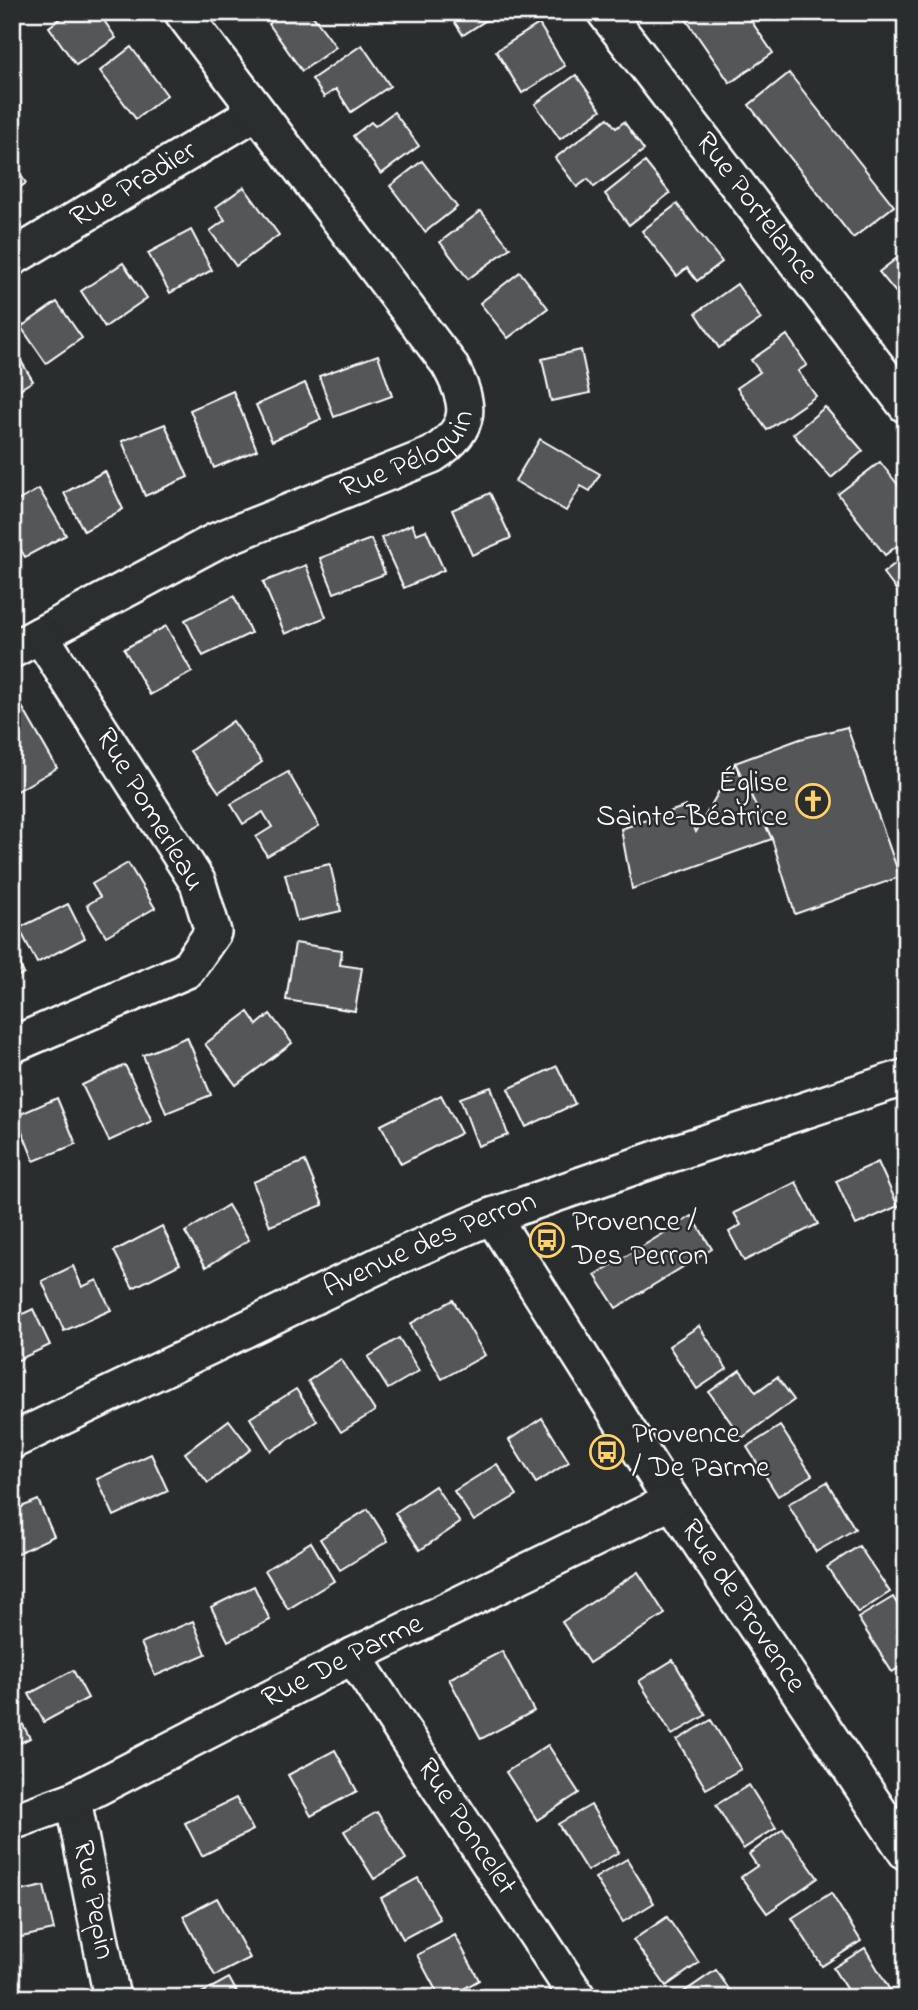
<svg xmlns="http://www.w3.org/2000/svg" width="918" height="2010" viewBox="0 0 918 2010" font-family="'Indie Flower',sans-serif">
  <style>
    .building { fill: #555758; stroke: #fff; stroke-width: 2 }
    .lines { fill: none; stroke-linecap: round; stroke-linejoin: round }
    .minor-casing { stroke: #fff; stroke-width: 40 }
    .minor { stroke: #2a2d2e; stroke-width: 35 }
    .labels { text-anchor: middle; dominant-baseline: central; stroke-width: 5; stroke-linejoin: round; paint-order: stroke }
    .street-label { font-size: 30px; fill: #fff; stroke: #2a2d2e }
    .poi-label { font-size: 30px; fill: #fff; stroke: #2a2d2e; text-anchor: start }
  </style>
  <rect width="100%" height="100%" fill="#2a2d2e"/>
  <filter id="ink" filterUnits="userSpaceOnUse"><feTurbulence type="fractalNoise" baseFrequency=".0143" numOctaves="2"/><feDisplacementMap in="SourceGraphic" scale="14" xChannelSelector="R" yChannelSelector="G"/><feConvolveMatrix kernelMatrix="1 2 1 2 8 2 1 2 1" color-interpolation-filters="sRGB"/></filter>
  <g filter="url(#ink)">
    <!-- building -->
    <g class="building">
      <polygon points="69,12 98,12 116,38 76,65 49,27"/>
      <polygon points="285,12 310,12 336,47 302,71 269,24"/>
      <polygon points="448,12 499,12 463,35"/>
      <polygon points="681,12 745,12 773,53 730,83"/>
      <polygon points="539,24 565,66 522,93 496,51"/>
      <polygon points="362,45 390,86 351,112 336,89 324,97 312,79"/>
      <polygon points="131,47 167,95 136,119 100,71"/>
      <polygon points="789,73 894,206 853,238 749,105"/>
      <polygon points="576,75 601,110 560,139 535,104"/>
      <polygon points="394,112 419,146 381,174 353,136 371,122 375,126"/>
      <polygon points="608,118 616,128 624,122 644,150 594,187 588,179 577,187 555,158"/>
      <polygon points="422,161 457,207 425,232 390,186"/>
      <polygon points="645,162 670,193 629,225 605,194"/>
      <polygon points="12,163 26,183 12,193"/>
      <polygon points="244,187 279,235 236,266 210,231 225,220 216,207"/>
      <polygon points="677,204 722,262 697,281 687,268 677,276 642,231"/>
      <polygon points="481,211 510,248 468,279 440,242"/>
      <polygon points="191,230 212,270 170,293 148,253"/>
      <polygon points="906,251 906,305 879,272"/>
      <polygon points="123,263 147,298 105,327 81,291"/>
      <polygon points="520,272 548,308 508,338 480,303"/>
      <polygon points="737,284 761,319 719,348 696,313"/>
      <polygon points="57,302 82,338 46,363 21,327"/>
      <polygon points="787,335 807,365 798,371 816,396 767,430 737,388 760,372 751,360"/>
      <polygon points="12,346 33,381 12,394"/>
      <polygon points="581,350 590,393 551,401 542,359"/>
      <polygon points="378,355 392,396 334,417 319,376"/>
      <polygon points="305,383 321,419 272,441 256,405"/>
      <polygon points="233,391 257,450 214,468 190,410"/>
      <polygon points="825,407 863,451 831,478 793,434"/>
      <polygon points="165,424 188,477 145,496 122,441"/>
      <polygon points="540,439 600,474 590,491 581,486 566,511 515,481"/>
      <polygon points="880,462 906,495 906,539 885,555 838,494"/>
      <polygon points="105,471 123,509 84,531 64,493"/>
      <polygon points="39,489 66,535 25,557 12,535 12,504"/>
      <polygon points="490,493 511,538 472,555 452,510"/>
      <polygon points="412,524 416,534 426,530 444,570 404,588 381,538"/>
      <polygon points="371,539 385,574 334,593 320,558"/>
      <polygon points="906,555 906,599 904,600 883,573"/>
      <polygon points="306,565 326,617 285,634 263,582"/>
      <polygon points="234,596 251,633 203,656 185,620"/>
      <polygon points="166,626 192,672 150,695 124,649"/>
      <polygon points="21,705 57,768 12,794 12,710"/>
      <polygon points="233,721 262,762 219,792 190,751"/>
      <polygon points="847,727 900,877 795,914 772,839 735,763 800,739"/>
      <polygon points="735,763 772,839 632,889 621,829 686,806 696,832"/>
      <polygon points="288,772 319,826 267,856 256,837 272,827 263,812 243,824 231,804"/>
      <polygon points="128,863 155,908 106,936 87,905 100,897 92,884"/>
      <polygon points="330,864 341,911 297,921 285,874"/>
      <polygon points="68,904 85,938 37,963 19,928"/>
      <polygon points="295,943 342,950 340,965 362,968 355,1011 286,1000"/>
      <polygon points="12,946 24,974 12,978"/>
      <polygon points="248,1012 257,1025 270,1014 292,1043 236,1085 205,1044"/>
      <polygon points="187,1037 211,1095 166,1113 143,1055"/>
      <polygon points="125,1065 152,1121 109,1141 82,1085"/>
      <polygon points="557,1066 575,1104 526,1127 508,1089"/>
      <polygon points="491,1087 508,1135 478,1146 460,1098"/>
      <polygon points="441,1095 461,1133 401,1164 381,1125"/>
      <polygon points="57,1098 76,1144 34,1161 16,1116"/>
      <polygon points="305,1161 323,1205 270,1226 253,1182"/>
      <polygon points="878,1162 898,1206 856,1225 836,1181"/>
      <polygon points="796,1182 818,1224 744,1261 729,1232 741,1225 734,1213"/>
      <polygon points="228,1205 249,1240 206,1267 185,1232"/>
      <polygon points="692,1216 712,1249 616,1308 595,1275"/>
      <polygon points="162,1226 180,1264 133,1288 114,1251"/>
      <polygon points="73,1266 82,1287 97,1280 111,1310 64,1331 42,1281"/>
      <polygon points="453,1300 485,1355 442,1379 410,1324"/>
      <polygon points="33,1309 50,1345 12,1363 12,1319"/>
      <polygon points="699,1326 727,1369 697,1389 669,1346"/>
      <polygon points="399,1338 419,1371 388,1389 368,1357"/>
      <polygon points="341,1359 375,1411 341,1432 308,1381"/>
      <polygon points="740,1370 756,1392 777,1377 794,1400 742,1438 709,1392"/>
      <polygon points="296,1389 317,1421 271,1451 250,1418"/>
      <polygon points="542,1418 569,1462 536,1483 509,1440"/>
      <polygon points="229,1420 251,1449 208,1483 185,1453"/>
      <polygon points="780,1426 812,1475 778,1496 747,1447"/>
      <polygon points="151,1454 168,1491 114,1516 97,1479"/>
      <polygon points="497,1464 517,1495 474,1521 454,1491"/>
      <polygon points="827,1482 855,1529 816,1552 788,1504"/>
      <polygon points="435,1486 460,1523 420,1550 395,1513"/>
      <polygon points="38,1500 54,1536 12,1556 12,1511"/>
      <polygon points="368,1509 388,1541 340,1570 320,1539"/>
      <polygon points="311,1542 334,1581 288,1609 265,1570"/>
      <polygon points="859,1546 890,1592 858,1613 827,1567"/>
      <polygon points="638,1572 665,1614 589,1663 562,1622"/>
      <polygon points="254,1586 270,1620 228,1641 211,1607"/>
      <polygon points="893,1597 906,1618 906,1663 892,1672 858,1618"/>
      <polygon points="193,1621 206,1654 155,1676 141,1643"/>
      <polygon points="502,1651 534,1711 481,1739 449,1679"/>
      <polygon points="673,1660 706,1715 672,1735 639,1681"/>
      <polygon points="73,1670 88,1698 44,1722 29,1694"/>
      <polygon points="12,1704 30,1738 12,1747"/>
      <polygon points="711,1720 741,1769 706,1789 677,1740"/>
      <polygon points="548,1745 579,1793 537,1820 506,1772"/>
      <polygon points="335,1750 357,1791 311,1816 288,1775"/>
      <polygon points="749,1785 776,1828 743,1849 716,1805"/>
      <polygon points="236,1798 253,1830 202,1856 185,1823"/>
      <polygon points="591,1805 619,1852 587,1871 558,1824"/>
      <polygon points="377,1812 406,1859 374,1879 344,1831"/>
      <polygon points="783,1829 818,1878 767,1913 741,1877 757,1866 749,1854"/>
      <polygon points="627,1859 654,1903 623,1922 595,1878"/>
      <polygon points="418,1878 440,1919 403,1939 381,1898"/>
      <polygon points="44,1886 54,1930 12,1939 12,1893"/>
      <polygon points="831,1893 861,1941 822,1966 792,1918"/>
      <polygon points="217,1898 250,1958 215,1976 183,1916"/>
      <polygon points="667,1917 699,1963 666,1986 633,1940"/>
      <polygon points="455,1935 479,1980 447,1998 440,1998 417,1955"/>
      <polygon points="865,1948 891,1992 883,1998 852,1998 833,1968"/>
      <polygon points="716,1970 735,1998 680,1998 678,1996"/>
      <polygon points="229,1978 240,1998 199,1998 198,1995"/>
    </g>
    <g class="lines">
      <!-- minor casing -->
      <g class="minor-casing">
        <g id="minor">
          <path id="s1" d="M 605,12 L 906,405"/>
          <path id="s2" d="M 12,258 L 256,112"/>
          <path id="s3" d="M 12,650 L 216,541 L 432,455 C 474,428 471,404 449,364 L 182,12"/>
          <polyline points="12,1045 187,970 213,932 198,883 40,635"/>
          <path id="s4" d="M 492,1216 L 672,1501 L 906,1852"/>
          <path id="s5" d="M 12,1441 L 392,1259 L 492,1216 L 656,1159 L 906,1077"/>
          <path id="s6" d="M 353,1656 L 578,1998"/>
          <path id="s7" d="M 73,1800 L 112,1998"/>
          <path id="s8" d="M 12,1822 L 73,1800 L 353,1656 L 672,1501"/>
        </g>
      </g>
      <!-- minor -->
      <use href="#minor" class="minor"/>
    </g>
  </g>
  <!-- icons -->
  <defs>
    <g id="church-ring" transform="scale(1.75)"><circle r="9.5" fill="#2a2d2e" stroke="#ffd166" stroke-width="1.5"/><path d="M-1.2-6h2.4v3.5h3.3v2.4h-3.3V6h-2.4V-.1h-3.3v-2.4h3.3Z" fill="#ffd166"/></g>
    <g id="bus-ring" transform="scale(1.75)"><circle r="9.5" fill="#2a2d2e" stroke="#ffd166" stroke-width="1.5"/><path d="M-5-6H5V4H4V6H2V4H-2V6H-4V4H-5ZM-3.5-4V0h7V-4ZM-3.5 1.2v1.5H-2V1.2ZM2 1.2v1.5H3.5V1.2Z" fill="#ffd166"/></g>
  </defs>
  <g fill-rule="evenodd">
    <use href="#church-ring" x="813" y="801"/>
    <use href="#bus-ring" x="547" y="1240"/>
    <use href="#bus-ring" x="607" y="1452"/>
  </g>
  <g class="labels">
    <!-- street labels -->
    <g class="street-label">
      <text stroke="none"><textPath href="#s2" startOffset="142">Rue Pradier</textPath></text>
      <text stroke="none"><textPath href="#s1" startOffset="248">Rue Portelance</textPath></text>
      <text stroke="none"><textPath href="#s3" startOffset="444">Rue Péloquin</textPath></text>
      <text transform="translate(149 810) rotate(59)">Rue Pomerleau</text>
      <text stroke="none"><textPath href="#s5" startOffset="462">Avenue des Perron</textPath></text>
      <text stroke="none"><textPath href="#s4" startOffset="464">Rue de Provence</textPath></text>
      <text stroke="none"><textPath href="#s8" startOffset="368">Rue De Parme</textPath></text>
      <text stroke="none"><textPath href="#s6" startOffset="205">Rue Poncelet</textPath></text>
      <text stroke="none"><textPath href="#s7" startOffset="102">Rue Pepin</textPath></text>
    </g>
    <!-- poi labels -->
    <g class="poi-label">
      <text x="788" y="784" text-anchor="end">Église<tspan x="788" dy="34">Sainte-Béatrice</tspan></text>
      <text x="572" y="1223">Provence /<tspan x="572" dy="34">Des Perron</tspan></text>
      <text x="632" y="1435">Provence<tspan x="632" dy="34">/ De Parme</tspan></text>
    </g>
  </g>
  <!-- margin -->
  <rect width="918" height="2010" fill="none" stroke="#2a2d2e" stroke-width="42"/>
  <rect x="21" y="21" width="876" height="1968" fill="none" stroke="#fff" stroke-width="2.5" filter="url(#ink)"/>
</svg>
